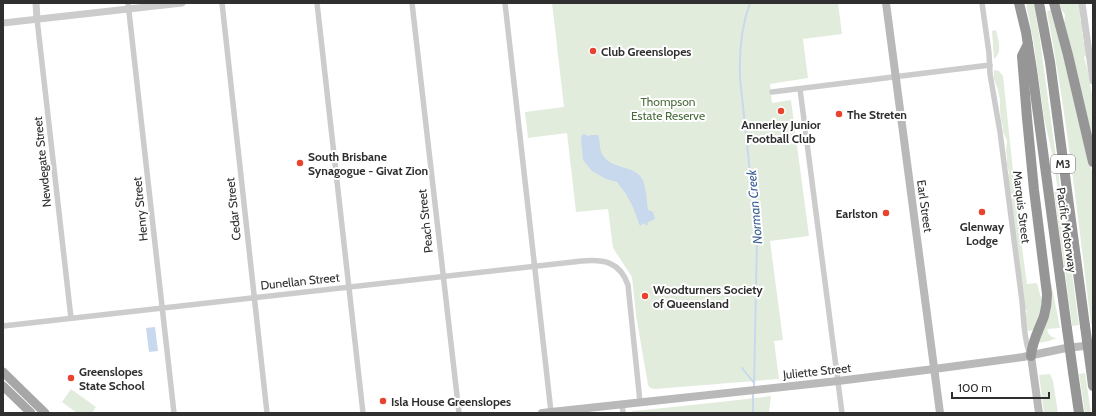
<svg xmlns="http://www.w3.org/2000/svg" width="1096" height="416" viewBox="0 0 1096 416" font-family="Cabin,sans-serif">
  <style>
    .green { fill: #e2ecdd }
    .water { fill: #c8d8ed }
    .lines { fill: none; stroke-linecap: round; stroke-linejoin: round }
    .stream { stroke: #c8d8ed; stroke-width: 2 }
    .minor { stroke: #ccc; stroke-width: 5.5 }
    .tertiary { stroke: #ccc; stroke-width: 7 }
    .secondary { stroke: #b9b9b9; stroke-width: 8 }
    .primary { stroke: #a7a7a7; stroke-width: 9 }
    .motorway { stroke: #969696; stroke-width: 10 }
    .motorway-bridge { stroke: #969696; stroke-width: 10 }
    .poi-dot { fill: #e8432f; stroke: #fff; stroke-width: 1.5 }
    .labels { text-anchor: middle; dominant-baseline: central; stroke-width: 4; stroke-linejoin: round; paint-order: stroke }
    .shield { fill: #fff; stroke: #6d6d6d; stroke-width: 1 }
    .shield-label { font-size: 11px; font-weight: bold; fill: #2f2f2f }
    .poi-label { font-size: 12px; font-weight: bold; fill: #2f2f2f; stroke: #fff; text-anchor: start }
    .park-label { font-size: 12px; fill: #496c3b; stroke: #fff }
    .street-label { font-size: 12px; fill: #2f2f2f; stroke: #fff }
    .water-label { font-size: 13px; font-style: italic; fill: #3b6193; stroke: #fff }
  </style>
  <rect width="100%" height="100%" fill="#fff"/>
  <!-- green -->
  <g class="green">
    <polygon points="552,3 838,3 842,34 803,39 808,78 770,84 772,103 791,100 809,236 770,241 783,340 774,341 779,379 655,389 650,388 648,385 636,315 632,277 613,248 608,209 576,212 567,133 528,138 525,112 564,107"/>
    <polygon points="1026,3 1034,3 1040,40 1079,325 1072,326 1072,324 1054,192 1058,191 1053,158 1044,117 1034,45"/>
    <path d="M 1059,3 L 1079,3 L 1081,16 L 1080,20 L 1084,24 L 1082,33 L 1084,37 L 1083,41 L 1088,45 L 1087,55 L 1084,57 L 1088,71 L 1093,101 L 1093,147 L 1083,104 C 1084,95 1080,91 1078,83 C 1078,80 1078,76 1077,72 L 1074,69 L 1064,24 L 1065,15 L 1060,7 Z"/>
    <path d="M 1050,10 L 1053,10 L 1060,35 L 1093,176 L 1093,324 L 1091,324 C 1078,220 1067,115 1047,12 Z"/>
    <path d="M 996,30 C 998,39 1003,53 994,59 L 992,31 Z"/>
    <polygon points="994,70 999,71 1003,76 1018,218 1027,284 1037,283 1042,302 1041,308 1034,330 1028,331 1026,329 1026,313 1027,311 1024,308 1013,248 1011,238 1011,231 1006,178 1009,173 1007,165 1007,158 1006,151 1007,141 1003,131 1003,127 1001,122 1000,110 1000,100 998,90 994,79"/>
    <path d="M 1051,282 L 1060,328 L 1047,329 C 1048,335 1052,338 1057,338 L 1049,341 L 1038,343 L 1051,294 Z"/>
    <polygon points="1085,373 1091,413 1085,413 1079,374"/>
    <polygon points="1050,374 1053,381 1058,413 1044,413 1039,375"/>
    <polygon points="71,389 96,407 92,413 77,413 62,402"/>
    <path d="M 771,396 L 769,413 L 630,413 L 633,411 C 679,406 725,402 771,396 Z"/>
  </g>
  <!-- water -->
  <g class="water">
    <path d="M 584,134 L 588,136 L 590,135 L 598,135 C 601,143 598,151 605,158 C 609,163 616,165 622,167 C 629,169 636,171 641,177 C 646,183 647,203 648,210 L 653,212 L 655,219 L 648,222 L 647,226 L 644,223 L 640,226 L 633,207 L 626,194 L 617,182 L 606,179 L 592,171 L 583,160 L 581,139 L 582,135 Z"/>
    <polygon points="155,327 158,351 149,352 146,328"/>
  </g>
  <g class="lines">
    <!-- stream -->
    <g class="stream">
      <path d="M 750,3 C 741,27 739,52 740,78 L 757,238 L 754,387"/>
      <polyline points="742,368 754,383"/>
      <polyline points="753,413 753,392"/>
    </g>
    <!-- minor -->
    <g class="minor">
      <polyline points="128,3 174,413"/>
      <polyline points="222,3 267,413"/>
      <polyline points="317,3 363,413"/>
      <polyline points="412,3 459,413"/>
      <polyline points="505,3 551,412"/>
      <path d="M 982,3 L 989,53 L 990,74 L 1000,132 L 1022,301 C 1024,319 1023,334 1029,352"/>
      <polyline points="37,19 71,318"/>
      <polyline points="800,89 842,413"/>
      <polyline points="772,92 990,65"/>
      <path d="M 3,326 L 582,261 C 604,259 620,262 628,285 L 640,402"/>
      <polyline points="622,404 623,413"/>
    </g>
    <!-- tertiary -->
    <g class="tertiary">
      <polyline points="36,3 37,19"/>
      <polyline points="1082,3 1093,81"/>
      <polyline points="3,23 182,3"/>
    </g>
    <!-- secondary -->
    <g class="secondary">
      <polyline points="886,3 940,413"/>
      <polyline points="1031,356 1039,413"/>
      <polyline points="542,413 838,381 934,369 1023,357 1066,348 1093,345"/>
    </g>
    <!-- primary -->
    <g class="primary">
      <polyline points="3,372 45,413"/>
      <polyline points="3,386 31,413"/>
    </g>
    <!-- motorway -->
    <g class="motorway">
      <polyline points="1019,3 1026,32 1032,70 1067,329"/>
      <polyline points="1039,3 1050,62 1085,326"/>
      <polyline points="1054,3 1068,55 1093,162"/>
      <path d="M 1028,44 L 1022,56 L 1027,118 L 1034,190 L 1047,294 C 1047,302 1046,309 1044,316 C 1039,330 1032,341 1031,356"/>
      <polyline points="1091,370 1093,386"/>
      <polyline points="1073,372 1079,413"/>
    </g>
    <!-- motorway-bridge -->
    <g class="motorway-bridge">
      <polyline points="1085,326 1091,370"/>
      <polyline points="1067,329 1073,372"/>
    </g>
  </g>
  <!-- markers -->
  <g class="poi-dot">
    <circle cx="593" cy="51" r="4"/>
    <circle cx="781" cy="111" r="4"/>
    <circle cx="839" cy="114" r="4"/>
    <circle cx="300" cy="163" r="4"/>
    <circle cx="982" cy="212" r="4"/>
    <circle cx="886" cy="213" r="4"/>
    <circle cx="645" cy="296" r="4"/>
    <circle cx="71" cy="378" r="4"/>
    <circle cx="383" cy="401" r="4"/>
  </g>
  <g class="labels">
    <!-- shield labels -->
    <rect class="shield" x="1051" y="155" width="24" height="18" rx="3"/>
    <g class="shield-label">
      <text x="1063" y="164">M3</text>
    </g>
    <!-- poi labels -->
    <g class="poi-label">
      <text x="601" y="51">Club Greenslopes</text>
      <text x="847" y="114">The Streten</text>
      <text x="781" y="124" text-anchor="middle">Annerley Junior<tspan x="781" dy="14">Football Club</tspan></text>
      <text x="308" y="156">South Brisbane<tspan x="308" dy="14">Synagogue - Givat Zion</tspan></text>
      <text x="878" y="213" text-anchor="end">Earlston</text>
      <text x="982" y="226" text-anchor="middle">Glenway<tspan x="982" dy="14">Lodge</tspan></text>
      <text x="653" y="289">Woodturners Society<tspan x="653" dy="14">of Queensland</tspan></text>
      <text x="79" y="371">Greenslopes<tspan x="79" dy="14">State School</tspan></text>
      <text x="391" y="401">Isla House Greenslopes</text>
    </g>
    <!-- park labels -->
    <g class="park-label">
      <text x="668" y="101">Thompson<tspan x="668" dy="14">Estate Reserve</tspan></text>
    </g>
    <!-- street labels -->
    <g class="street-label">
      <text transform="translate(42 162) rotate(-96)">Newdegate Street</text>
      <text transform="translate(925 206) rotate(82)">Earl Street</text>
      <text transform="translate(1022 207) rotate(83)">Marquis Street</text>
      <text transform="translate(140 209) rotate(-96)">Henry Street</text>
      <text transform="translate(233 209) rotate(-96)">Cedar Street</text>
      <text transform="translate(425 221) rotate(-96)">Peach Street</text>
      <text transform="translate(1067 230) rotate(82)">Pacific Motorway</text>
      <text transform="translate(300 281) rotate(-6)">Dunellan Street</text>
      <text transform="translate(817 371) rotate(-6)">Juliette Street</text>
    </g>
    <!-- water labels -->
    <g class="water-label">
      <text transform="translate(754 207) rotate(-95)">Norman Creek</text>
    </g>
  </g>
  <!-- border -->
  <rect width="1096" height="416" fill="none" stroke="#2f2f2f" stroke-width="8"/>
  <!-- scale -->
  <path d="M952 392v6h97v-6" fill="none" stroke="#2f2f2f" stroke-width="2"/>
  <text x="958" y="392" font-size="12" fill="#2f2f2f" stroke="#ffffff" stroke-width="3" paint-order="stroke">100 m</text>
</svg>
